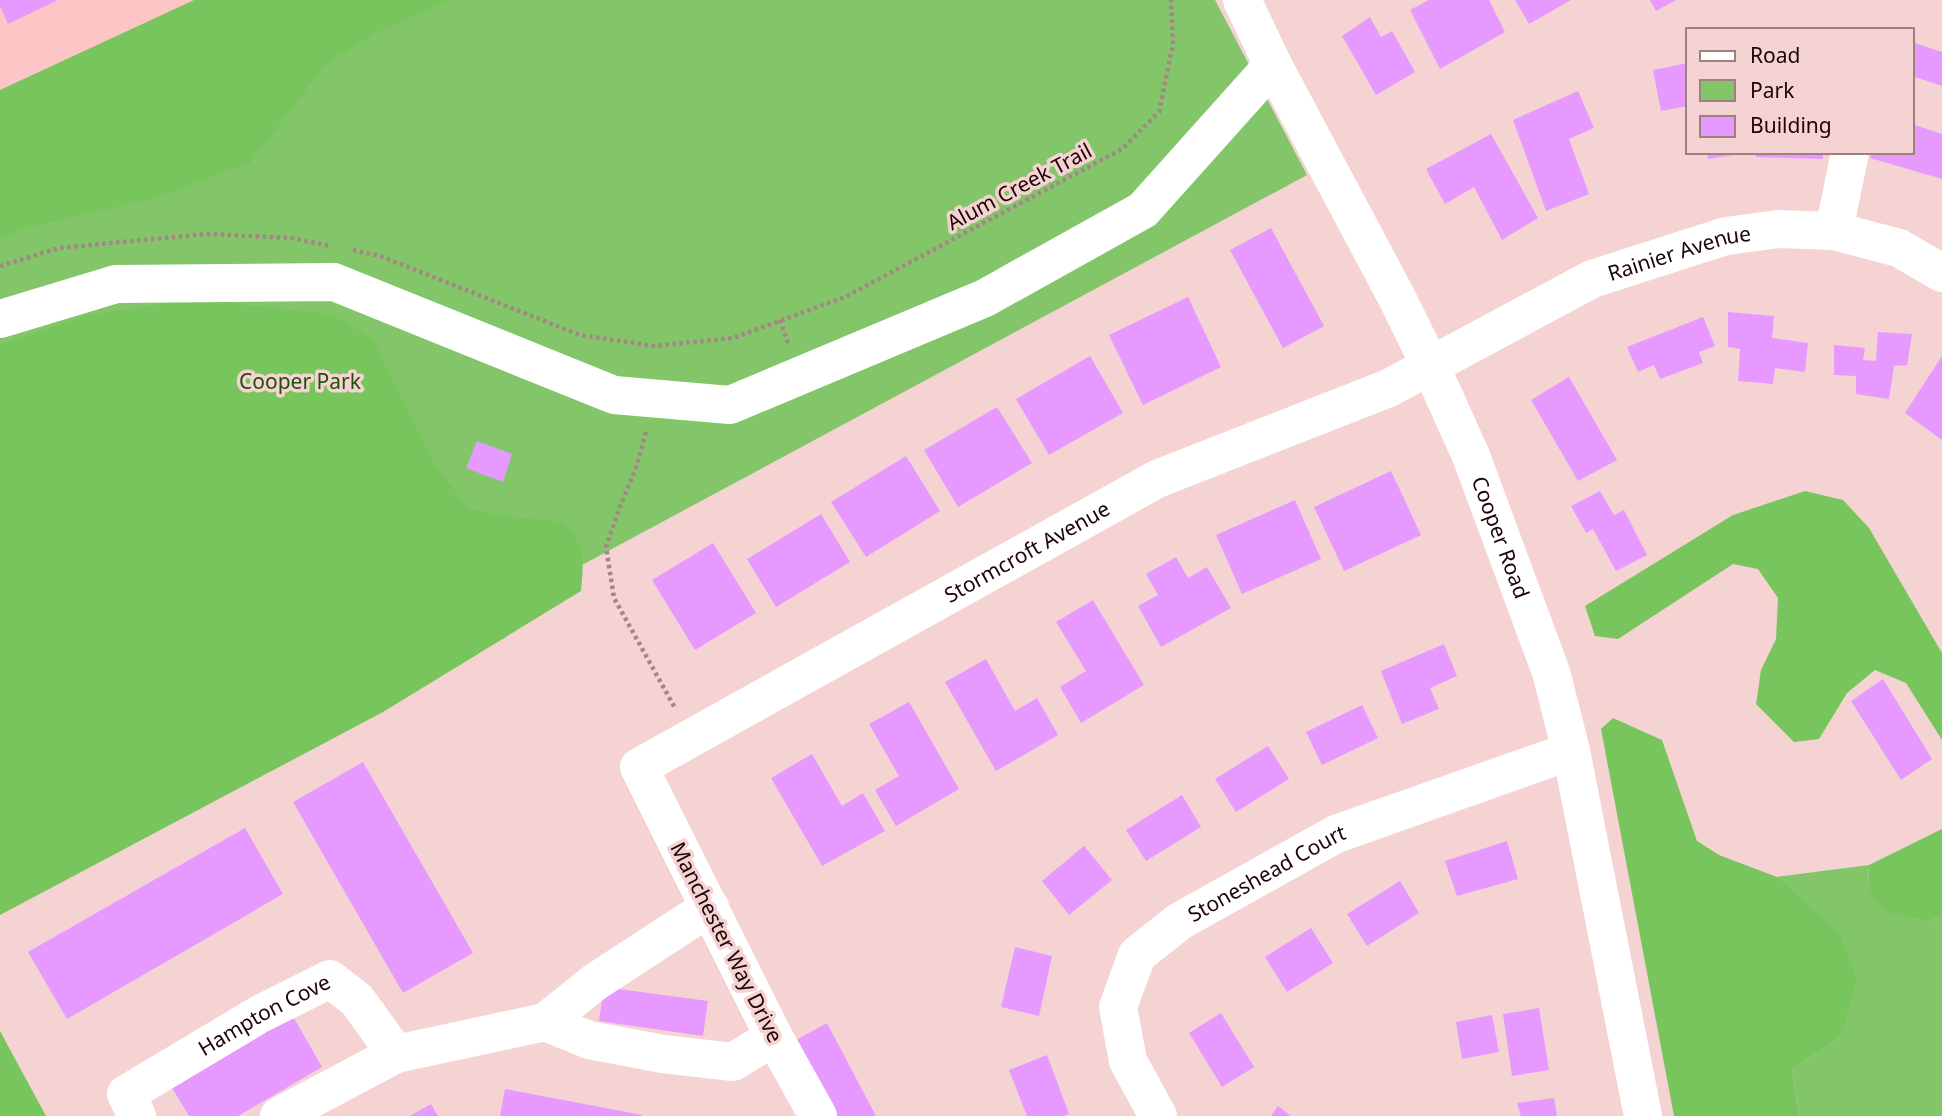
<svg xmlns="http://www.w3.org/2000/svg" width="1942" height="1116" viewBox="0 0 1942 1116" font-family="'Noto Sans',sans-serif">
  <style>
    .built { fill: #fcc5c6 }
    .green { fill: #83c669 }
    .forest { fill: #79c55d }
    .building { fill: #e69aff }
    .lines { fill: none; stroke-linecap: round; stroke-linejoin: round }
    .path { stroke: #a58687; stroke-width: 4.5; stroke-dasharray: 3.5 3.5; stroke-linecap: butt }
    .minor { stroke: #fff; stroke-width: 38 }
    .labels { text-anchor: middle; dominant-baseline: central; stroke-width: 7; stroke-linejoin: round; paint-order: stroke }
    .street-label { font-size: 21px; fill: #1e0406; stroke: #f5d3d3 }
    .park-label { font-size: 21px; fill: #205007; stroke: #f5d3d3 }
  </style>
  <rect width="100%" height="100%" fill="#f5d3d3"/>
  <!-- built -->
  <polygon class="built" points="0,0 194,0 0,90"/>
  <!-- green -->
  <g class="green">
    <polygon points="405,0 1215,0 1307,175 584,564 0,886 0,206"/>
    <polygon points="1869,865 1868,891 1929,921 1942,917 1942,1116 1799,1116 1792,1069 1840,1038 1777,877"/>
  </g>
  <!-- forest -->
  <g class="forest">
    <polygon points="194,0 450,0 376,33 327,63 250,163 152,199 25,228 0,240 0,90"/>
    <path d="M 192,299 L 331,314 L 372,338 L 431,458 L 467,508 L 505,516 L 564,522 C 585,547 584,559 581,591 L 383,712 L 0,915 L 0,344 L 84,316 Z"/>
    <polygon points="1805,491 1843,500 1869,528 1942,653 1942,740 1906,683 1875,670 1847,693 1819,739 1794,742 1756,704 1761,670 1776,639 1778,598 1758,569 1733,564 1618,639 1595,636 1585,606 1733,515"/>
    <polygon points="1613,718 1662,740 1697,841 1719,855 1777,877 1839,933 1857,979 1840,1038 1792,1069 1799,1116 1674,1116 1601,729"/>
    <polygon points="1942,829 1942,917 1929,921 1886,912 1868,892 1869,865"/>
    <polygon points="0,1031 46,1116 0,1116"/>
  </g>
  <!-- building -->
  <g class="building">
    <polygon points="0,0 58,0 8,24 0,6"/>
    <polygon points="1429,0 1489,0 1505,32 1440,69 1410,10"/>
    <polygon points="1515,0 1571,0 1529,24"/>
    <polygon points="1650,0 1676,0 1656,11"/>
    <polygon points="1370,17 1381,37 1392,31 1415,72 1376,95 1342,36"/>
    <polygon points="1912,42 1942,52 1942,86 1912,76"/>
    <polygon points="1688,63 1688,106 1661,111 1653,70"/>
    <polygon points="1578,91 1594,128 1569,139 1589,194 1546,211 1513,120"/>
    <polygon points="1912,124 1942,134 1942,179 1870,158 1872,152 1912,152"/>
    <polygon points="1491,134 1538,218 1502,240 1474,187 1445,204 1426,169"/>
    <polygon points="1707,152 1741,152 1741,154 1708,159"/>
    <polygon points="1756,152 1823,152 1823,159 1756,157"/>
    <polygon points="1271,228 1324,326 1283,348 1230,250"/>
    <polygon points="1188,297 1221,367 1143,405 1109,335"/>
    <polygon points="1728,312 1774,316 1772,338 1808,343 1805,372 1775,368 1773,384 1738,381 1740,349 1728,347"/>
    <polygon points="1703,317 1715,346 1699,352 1703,363 1660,379 1654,365 1638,372 1627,347"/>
    <polygon points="1878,332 1912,334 1907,365 1894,366 1889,399 1856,394 1856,376 1834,375 1834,345 1865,348 1863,360 1876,361"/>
    <polygon points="1090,356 1123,413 1049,455 1016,399"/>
    <polygon points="1942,356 1942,440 1905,413"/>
    <polygon points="1569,377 1617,460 1578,481 1531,400"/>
    <polygon points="997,407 1032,463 958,507 924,450"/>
    <polygon points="477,441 512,454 503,482 466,468"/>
    <polygon points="906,456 940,511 866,557 831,502"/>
    <polygon points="1391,471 1421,535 1344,571 1314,507"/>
    <polygon points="1600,491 1614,515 1624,510 1647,555 1616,571 1593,529 1586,533 1571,506"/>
    <polygon points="1295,500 1321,559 1242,594 1216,535"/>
    <polygon points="821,514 850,562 776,607 747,559"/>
    <polygon points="713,543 756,613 695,650 652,580"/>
    <polygon points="1176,557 1188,578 1207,567 1231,608 1161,647 1138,606 1158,595 1146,574"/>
    <polygon points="1093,600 1144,685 1081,723 1060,687 1086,671 1056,622"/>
    <polygon points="1444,644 1457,676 1430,688 1439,709 1402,724 1381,671"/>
    <polygon points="986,659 1015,711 1037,698 1058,735 996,771 945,682"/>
    <polygon points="1883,679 1932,759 1901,780 1851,701"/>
    <polygon points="909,702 959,789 896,826 875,790 899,776 869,724"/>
    <polygon points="1362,705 1378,738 1322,765 1306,732"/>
    <polygon points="1268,746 1289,779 1236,812 1215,779"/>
    <polygon points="812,754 842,806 863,793 885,831 822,866 771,778"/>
    <polygon points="363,762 473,953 403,993 293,802"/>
    <polygon points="1182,795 1201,827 1146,861 1126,830"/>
    <polygon points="245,828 283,894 67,1019 28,952"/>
    <polygon points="1507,841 1518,879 1457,896 1445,861"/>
    <polygon points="1084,846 1112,880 1069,915 1042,881"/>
    <polygon points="1400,881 1419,913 1367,946 1347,914"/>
    <polygon points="1311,928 1333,963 1287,992 1265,957"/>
    <polygon points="1015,947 1052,956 1039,1016 1001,1007"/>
    <polygon points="604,987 708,1001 703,1036 599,1021"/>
    <polygon points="1539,1008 1549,1070 1512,1076 1503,1014"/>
    <polygon points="290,1011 322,1067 238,1116 189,1116 168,1081"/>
    <polygon points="1221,1013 1254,1067 1222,1087 1189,1033"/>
    <polygon points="1492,1015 1499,1052 1462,1059 1456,1022"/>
    <polygon points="827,1023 876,1116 837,1116 796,1040"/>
    <polygon points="1047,1055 1069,1114 1063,1116 1027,1116 1009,1070"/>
    <polygon points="505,1089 642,1115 642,1116 500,1116"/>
    <polygon points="1554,1098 1557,1116 1521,1116 1517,1103"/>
    <polygon points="431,1104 438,1116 410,1116"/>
    <polygon points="1278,1106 1291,1116 1271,1116"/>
  </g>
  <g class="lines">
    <!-- path -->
    <g class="path">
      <polyline points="353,250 380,256 580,335 654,346 733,338 845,297 1122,149 1159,112 1173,44 1171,0"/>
      <polyline points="0,266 59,248 207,234 292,238 331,246"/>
      <polyline points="780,320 789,346"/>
      <polyline points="646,432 636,468 619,509 606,547 614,598 675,708"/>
    </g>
    <!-- minor -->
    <g class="minor">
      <path id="s1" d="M 1242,0 L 1273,65 L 1396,296 L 1431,367 L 1471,456 L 1551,672 L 1571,751 L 1643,1116"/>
      <polyline points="1834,231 1850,152"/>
      <polyline points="0,319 116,284 334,282 614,395 730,405 985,298 1143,210 1273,65"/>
      <polyline points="545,1022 589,1040 663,1054 733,1062 774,1037"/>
      <path id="s2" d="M 137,1116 L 126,1094 L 260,1014 L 330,979 L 357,1000 L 396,1054 L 545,1022 L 595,982 L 710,907"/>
      <polyline points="279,1116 396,1054"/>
      <path id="s3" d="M 818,1116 L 774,1037 L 639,767 L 1157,479 L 1389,388 L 1592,279 L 1726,236 L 1778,229 L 1834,231 L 1899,248 L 1942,273"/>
      <path id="s4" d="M 1158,1116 L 1128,1061 L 1118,1007 L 1137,955 L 1180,921 L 1336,834 L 1571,751"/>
    </g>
  </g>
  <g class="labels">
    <!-- street labels -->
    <g class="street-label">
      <text transform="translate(1019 186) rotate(-28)">Alum Creek Trail</text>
      <text stroke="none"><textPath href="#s3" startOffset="1556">Rainier Avenue</textPath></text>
      <text stroke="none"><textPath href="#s1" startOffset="597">Cooper Road</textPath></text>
      <text stroke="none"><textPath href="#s3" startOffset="836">Stormcroft Avenue</textPath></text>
      <text stroke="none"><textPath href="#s4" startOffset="327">Stoneshead Court</textPath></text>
      <text transform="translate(727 942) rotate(63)">Manchester Way Drive</text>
      <text stroke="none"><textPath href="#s2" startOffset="184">Hampton Cove</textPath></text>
    </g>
    <!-- park labels -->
    <g class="park-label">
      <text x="300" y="381">Cooper Park</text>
    </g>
  </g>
  <!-- legend -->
  <rect x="1686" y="28" width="228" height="126" fill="#f5d3d3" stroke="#9f8081" stroke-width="2"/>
  <rect x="1700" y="51" width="35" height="10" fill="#ffffff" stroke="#9f8081" stroke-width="2"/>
  <text x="1750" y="63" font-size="21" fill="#1e0406">Road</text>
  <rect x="1700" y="80" width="35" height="21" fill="#83c669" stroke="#9f8081" stroke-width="2"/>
  <text x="1750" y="98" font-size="21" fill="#1e0406">Park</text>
  <rect x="1700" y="116" width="35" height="21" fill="#e69aff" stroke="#9f8081" stroke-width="2"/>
  <text x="1750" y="133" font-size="21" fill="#1e0406">Building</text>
</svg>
